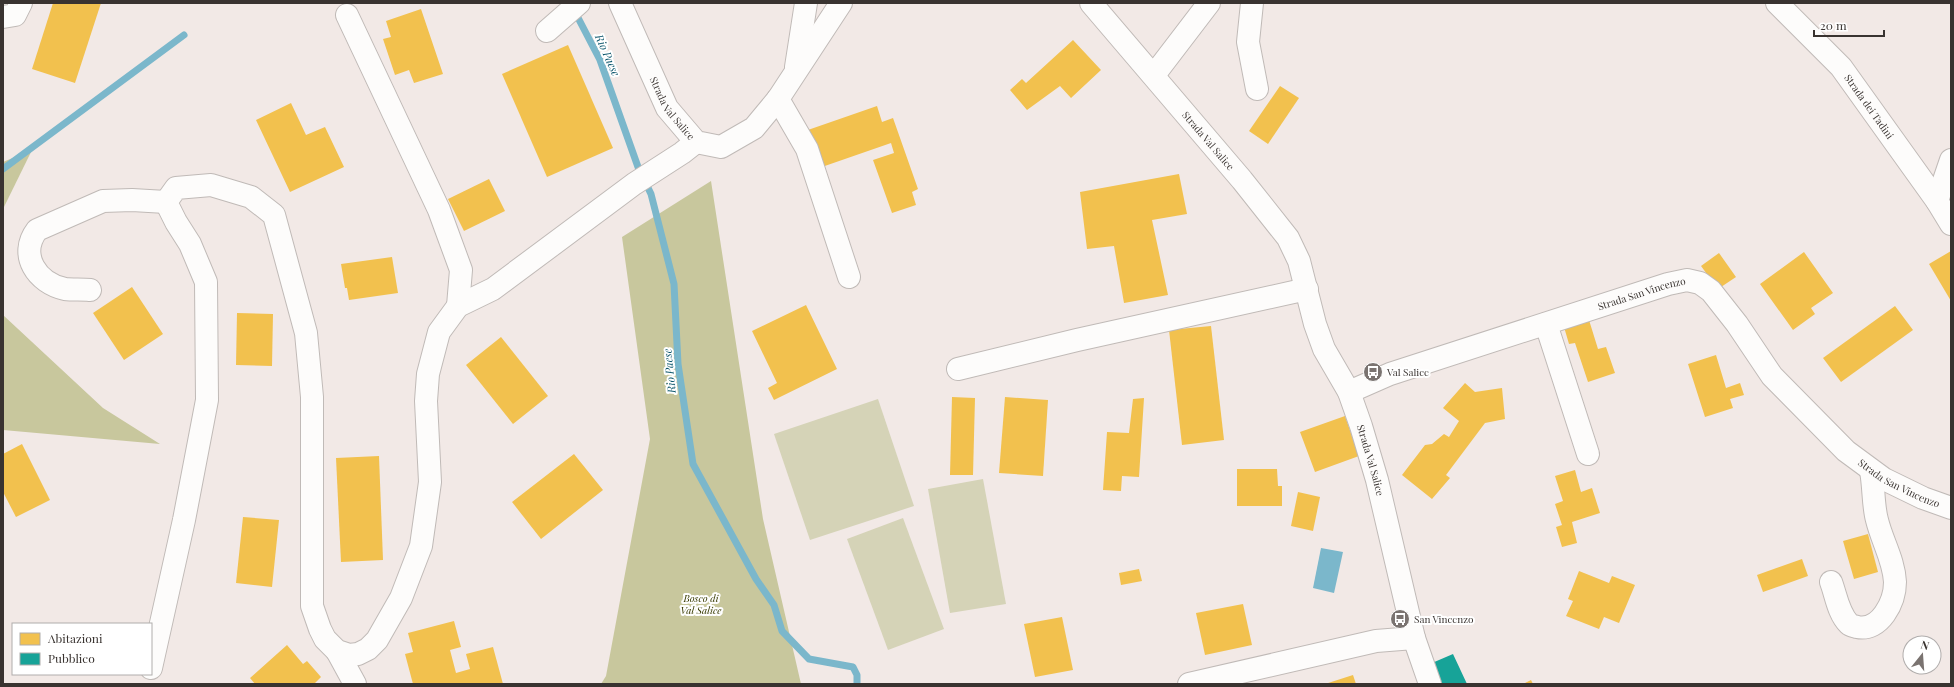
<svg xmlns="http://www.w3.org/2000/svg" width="1954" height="687" viewBox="0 0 1954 687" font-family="'Playfair Display',serif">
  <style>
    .green { fill: #d5d3b7 }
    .forest { fill: #c8c79d }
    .water { fill: #7bb7cb }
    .homes { fill: #f2c14e }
    .public { fill: #17a398 }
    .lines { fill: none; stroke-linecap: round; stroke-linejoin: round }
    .stream { stroke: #7bb7cb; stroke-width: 7 }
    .minor-casing { stroke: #c0bab7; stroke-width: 24 }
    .minor { stroke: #fdfcfb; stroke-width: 22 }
    .labels { text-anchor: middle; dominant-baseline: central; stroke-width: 4; stroke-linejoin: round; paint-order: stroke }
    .street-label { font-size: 10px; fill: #393330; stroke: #fff }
    .poi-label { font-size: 10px; fill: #393330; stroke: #fff; text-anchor: start }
    .park-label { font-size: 10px; font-style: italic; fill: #383a00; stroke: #fff }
    .water-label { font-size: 11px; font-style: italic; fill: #0c566c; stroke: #fff }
  </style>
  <rect width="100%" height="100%" fill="#f2e9e6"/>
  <!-- green -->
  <g class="green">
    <polygon points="878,399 914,506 810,540 774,434"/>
    <polygon points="983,479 1006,604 950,613 928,489"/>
    <polygon points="903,518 944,629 888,650 847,539"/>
  </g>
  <!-- forest -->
  <g class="forest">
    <polygon points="32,150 3,209 3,162"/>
    <polygon points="711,181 763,519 801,684 601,684 606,676 650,439 622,237"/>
    <polygon points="3,315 103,408 160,444 3,430"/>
  </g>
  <!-- water -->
  <polygon class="water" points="1321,548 1343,552 1334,593 1313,588"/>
  <!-- homes -->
  <g class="homes">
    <polygon points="53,3 101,3 75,83 32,69"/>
    <polygon points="421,9 443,74 414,83 409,70 395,75 383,39 391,37 386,21"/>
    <polygon points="1073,40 1101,70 1071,98 1060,86 1027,110 1010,90 1022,79 1026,83"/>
    <polygon points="568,45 613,148 547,177 502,74"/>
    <polygon points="1280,86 1299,98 1268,144 1249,131"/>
    <polygon points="291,103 306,135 325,127 344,167 290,192 256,120"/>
    <polygon points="877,106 882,122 893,118 918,189 912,192 916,205 892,213 873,160 894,153 891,143 819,168 805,131"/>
    <polygon points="1179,174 1187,214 1152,220 1168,295 1124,303 1114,246 1087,249 1080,192"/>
    <polygon points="489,179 505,211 464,231 448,199"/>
    <polygon points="1951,251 1951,301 1929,264"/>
    <polygon points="1804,252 1833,293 1811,308 1815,314 1793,330 1760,284"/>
    <polygon points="1719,253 1736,277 1718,289 1701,266"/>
    <polygon points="392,257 398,293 349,300 347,288 345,288 341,264"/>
    <polygon points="132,287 163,334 124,360 93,313"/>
    <polygon points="806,305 837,369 774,400 768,388 777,383 752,331"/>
    <polygon points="1895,306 1913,330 1841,382 1823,358"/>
    <polygon points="237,313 273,314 272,366 236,365"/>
    <polygon points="1589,320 1598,349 1606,347 1615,373 1588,382 1575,343 1569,344 1564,327"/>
    <polygon points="1211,326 1224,440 1182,445 1169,330"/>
    <polygon points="501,337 548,396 513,424 466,365"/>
    <polygon points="1716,355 1726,388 1740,383 1744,395 1730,399 1733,408 1705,417 1688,364"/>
    <polygon points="1465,383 1475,392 1502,388 1505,419 1485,423 1446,475 1450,478 1432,499 1402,475 1425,445 1432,444 1444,434 1449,437 1459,421 1443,408"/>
    <polygon points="952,397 975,398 973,475 950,475"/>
    <polygon points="1005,397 1048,400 1043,476 999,473"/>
    <polygon points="1144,398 1139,477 1122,476 1121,491 1103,490 1107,432 1129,433 1133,399"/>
    <polygon points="1345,416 1359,456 1315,472 1300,432"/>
    <polygon points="22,444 50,500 16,517 3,492 3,454"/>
    <polygon points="574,454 603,490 541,539 512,502"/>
    <polygon points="379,456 383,560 341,562 336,458"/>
    <polygon points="1237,469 1277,469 1278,486 1282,486 1282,506 1237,506"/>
    <polygon points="1575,470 1581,492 1592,488 1600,513 1572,522 1577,543 1562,547 1556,527 1562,525 1555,504 1563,501 1555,476"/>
    <polygon points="1298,492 1320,497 1313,531 1291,526"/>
    <polygon points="243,517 279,520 272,587 236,583"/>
    <polygon points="1868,534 1878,572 1854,579 1843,541"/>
    <polygon points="1802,559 1808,576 1763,592 1757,575"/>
    <polygon points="1139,569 1142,581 1121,585 1119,573"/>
    <polygon points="1579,571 1609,583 1612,576 1635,585 1619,623 1604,617 1599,629 1566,616 1573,601 1568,599"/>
    <polygon points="1243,604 1252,645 1205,655 1196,613"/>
    <polygon points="1062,617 1073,670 1035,677 1024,624"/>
    <polygon points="454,621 461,647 450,650 456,673 470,669 466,654 493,647 503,684 413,684 405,654 413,652 408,633"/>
    <polygon points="287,645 303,664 307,661 321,677 314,684 255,684 250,678"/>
    <polygon points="1353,675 1356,684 1325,684"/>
    <polygon points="1531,680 1533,684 1523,684"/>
  </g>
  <!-- public -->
  <polygon class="public" points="1453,654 1467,684 1442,684 1432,663"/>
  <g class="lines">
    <!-- stream -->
    <g class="stream">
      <polyline points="574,10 600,60 638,167 651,194 674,284 678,364 693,464 756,579 774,605 782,631 809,659 853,667 857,675 857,684"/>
      <polyline points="3,169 184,35"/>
    </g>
    <!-- minor casing -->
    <g class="minor-casing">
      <g id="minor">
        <path id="s1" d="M 620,3 L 667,108 L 696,142 L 721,147 L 754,128 L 778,99 L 841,3"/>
        <path id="s2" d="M 1091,3 L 1242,180 L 1288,238 L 1299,261 L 1315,324 L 1324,349 L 1349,392 L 1361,426 L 1377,480 L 1414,638 L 1430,684"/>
        <polyline points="1252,3 1248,42 1257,89"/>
        <path id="s3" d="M 1777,3 L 1841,67 L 1937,201 L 1951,224"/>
        <polyline points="347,15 439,210 461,270 458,306"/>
        <polyline points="3,17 15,15 21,3"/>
        <polyline points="547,31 579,3"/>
        <polyline points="796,67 806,3"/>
        <polyline points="1154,75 1209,3"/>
        <polyline points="778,99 807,149 849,277"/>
        <polyline points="1937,201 1951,160"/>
        <path d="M 90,290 C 82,289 73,290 65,289 C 37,283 18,255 37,230 L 103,201 L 132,200 L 166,202"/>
        <polyline points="1546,324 1588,454"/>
        <polyline points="958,369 1077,340 1307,289"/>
        <path id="s4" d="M 1349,392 L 1390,374 L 1668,284 L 1687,280 L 1700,283 L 1711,291 L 1737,324 L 1772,376 L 1846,451 L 1884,479 L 1923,498 L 1951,508"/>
        <path d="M 1831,582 C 1836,595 1838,613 1849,624 C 1851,626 1854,626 1857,627 C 1880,632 1895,602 1895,582 C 1894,560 1882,541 1877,520 C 1873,506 1874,487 1871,471"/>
        <polyline points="337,651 355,684"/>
        <polyline points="151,668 184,520 207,400 206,282 190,244 176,222 166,202 176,188 211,185 251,197 274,215 306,333 312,397 312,606 320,629 325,639 337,651 349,655 358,654 368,649 377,640 401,598 421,546 430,482 426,401 428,374 439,332 458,306 493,289 634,184 682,153 696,142"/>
        <polyline points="1189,684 1376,641 1414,638"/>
      </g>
    </g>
    <!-- minor -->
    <use href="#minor" class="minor"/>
  </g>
  <!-- icons -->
  <defs>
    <g id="bus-disc" transform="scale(1)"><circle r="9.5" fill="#7a7370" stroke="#fff"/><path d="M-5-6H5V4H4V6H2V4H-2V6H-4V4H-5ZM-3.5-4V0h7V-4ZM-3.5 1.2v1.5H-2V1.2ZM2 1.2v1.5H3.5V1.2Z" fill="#fff"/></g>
  </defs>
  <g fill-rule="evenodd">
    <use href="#bus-disc" x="1373" y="372"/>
    <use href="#bus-disc" x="1400" y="619"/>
  </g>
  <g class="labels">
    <!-- street labels -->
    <g class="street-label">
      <text stroke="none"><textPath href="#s1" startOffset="118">Strada Val Salice</textPath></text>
      <text stroke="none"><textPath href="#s3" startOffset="139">Strada dei Tadini</textPath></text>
      <text stroke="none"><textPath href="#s2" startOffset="181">Strada Val Salice</textPath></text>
      <text stroke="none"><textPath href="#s4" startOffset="309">Strada San Vincenzo</textPath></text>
      <text stroke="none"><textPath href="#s2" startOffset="545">Strada Val Salice</textPath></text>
      <text stroke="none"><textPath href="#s4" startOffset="656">Strada San Vincenzo</textPath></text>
    </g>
    <!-- poi labels -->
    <g class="poi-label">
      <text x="1387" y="372">Val Salice</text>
      <text x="1414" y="619">San Vincenzo</text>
    </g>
    <!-- park labels -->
    <g class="park-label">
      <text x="701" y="598">Bosco di<tspan x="701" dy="12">Val Salice</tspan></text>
    </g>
    <!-- water labels -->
    <g class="water-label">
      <text transform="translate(608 55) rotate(66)">Rio Paese</text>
      <text transform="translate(669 371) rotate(-96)">Rio Paese</text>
    </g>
  </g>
  <!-- border -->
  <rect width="1954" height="687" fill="none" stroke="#393330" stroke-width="8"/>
  <!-- legend -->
  <rect x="12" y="623" width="140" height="52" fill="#ffffff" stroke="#b0adac"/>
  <rect x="20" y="633" width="20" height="12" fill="#f2c14e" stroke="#b0adac"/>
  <text x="48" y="643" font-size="12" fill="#393330">Abitazioni</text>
  <rect x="20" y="653" width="20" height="12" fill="#17a398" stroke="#b0adac"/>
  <text x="48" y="663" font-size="12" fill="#393330">Pubblico</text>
  <!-- north arrow -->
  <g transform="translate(1922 655) rotate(17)"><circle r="19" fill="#ffffff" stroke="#b0adac"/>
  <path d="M0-3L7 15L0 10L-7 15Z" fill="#7a7370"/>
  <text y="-6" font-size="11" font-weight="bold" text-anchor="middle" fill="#393330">N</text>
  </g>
  <!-- scale -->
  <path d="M1814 30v6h70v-6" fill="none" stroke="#393330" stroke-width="2"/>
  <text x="1820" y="30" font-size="12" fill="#393330" stroke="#ffffff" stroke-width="3" paint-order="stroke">20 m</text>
</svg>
